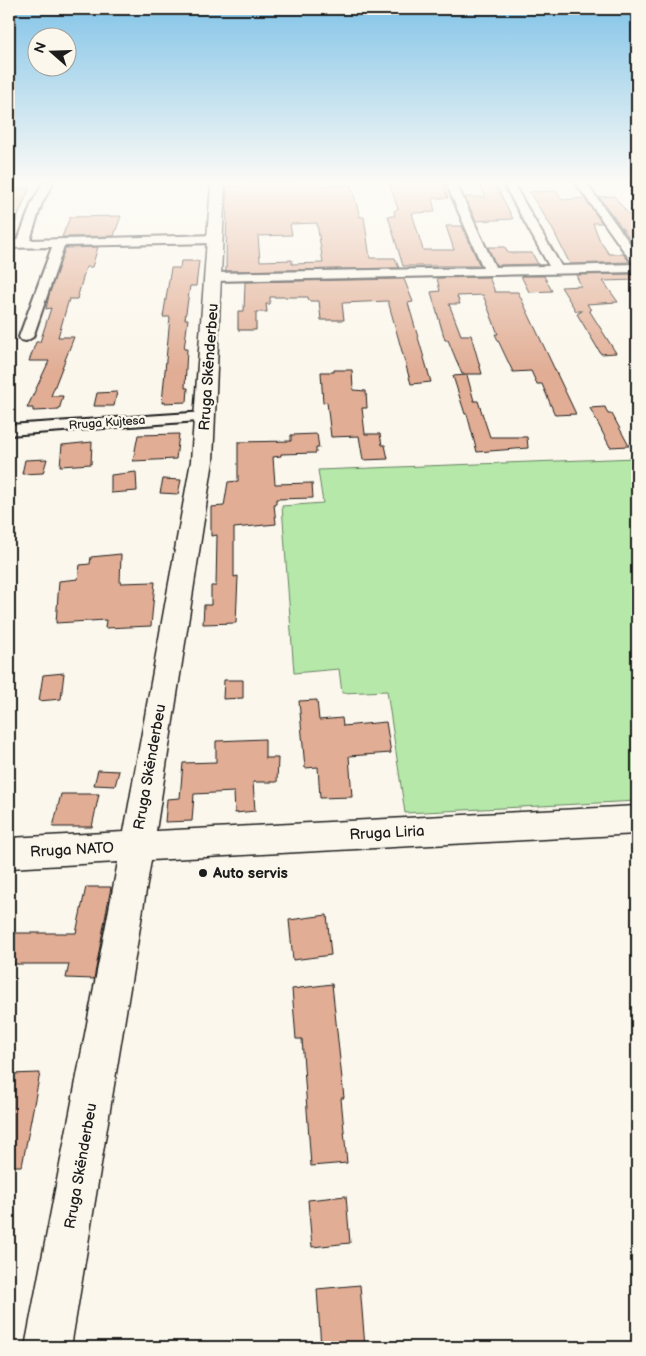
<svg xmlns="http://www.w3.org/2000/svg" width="646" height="1356" viewBox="0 0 646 1356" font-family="'Balsamiq Sans',sans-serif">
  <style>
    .green { fill: #b5e8a9; stroke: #688262 }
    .building { fill: #e1ad94; stroke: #1c1c1c; fill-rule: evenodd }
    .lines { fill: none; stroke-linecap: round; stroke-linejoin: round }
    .minor-casing { stroke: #1c1c1c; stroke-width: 4 }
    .major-casing { stroke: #1c1c1c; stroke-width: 3 }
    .minor { fill: #fbf7ec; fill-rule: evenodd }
    .major { fill: #fbf7ec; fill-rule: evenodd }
    .poi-dot { fill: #1c1c1c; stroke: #fbf7ec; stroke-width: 2 }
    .labels { text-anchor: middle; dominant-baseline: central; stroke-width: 5; stroke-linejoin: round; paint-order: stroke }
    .far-street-label { font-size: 12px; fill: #1c1c1c; stroke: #fbf7ec }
    .street-label { font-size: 15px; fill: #1c1c1c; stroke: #fbf7ec }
    .poi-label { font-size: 15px; font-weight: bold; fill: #1c1c1c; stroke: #fbf7ec; text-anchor: start }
  </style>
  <rect width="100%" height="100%" fill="#fbf7ec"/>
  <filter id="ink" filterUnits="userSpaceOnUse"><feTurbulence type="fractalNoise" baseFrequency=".02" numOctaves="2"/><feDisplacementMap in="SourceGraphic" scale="10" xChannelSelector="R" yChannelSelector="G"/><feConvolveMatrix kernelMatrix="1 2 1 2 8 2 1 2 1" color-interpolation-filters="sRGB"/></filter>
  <g filter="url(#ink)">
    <!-- green -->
    <polygon class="green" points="637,458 637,801 405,813 387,691 342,693 339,669 294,673 282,506 323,503 318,470"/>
    <!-- building -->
    <g class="building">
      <path d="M 266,183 L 321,183 L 322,186 L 351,185 L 360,217 L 364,217 L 370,258 L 395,258 L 399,268 L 226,271 L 227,186 ZM 317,223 L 323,263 L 292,264 L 292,260 L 260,261 L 258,236 L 292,235 L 290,224 Z"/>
      <polygon points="389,183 443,183 448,198 432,198 435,212 412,213 423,250 454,250 446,226 462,226 480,266 403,266 388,216 395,216 394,211 398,209"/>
      <polygon points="479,183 495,183 513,219 476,221 465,197 486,197"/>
      <polygon points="29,188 28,192 9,238 9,202 16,189"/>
      <polygon points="556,191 562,200 584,198 602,223 593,223 600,241 609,254 623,254 630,262 570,264 551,226 529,192"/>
      <polygon points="614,196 629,215 637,215 637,248 599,197"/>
      <polygon points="121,216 114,236 62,237 70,217"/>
      <polygon points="98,247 92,267 86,267 77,299 69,299 58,337 74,337 51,396 63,396 59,410 33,411 33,408 27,408 49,361 29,361 36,342 40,342 51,308 46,309 49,295 65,248"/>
      <polygon points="488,247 505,247 508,253 532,253 538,264 496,265"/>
      <polygon points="181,261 199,261 196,286 190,286 185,319 188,319 184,349 187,349 185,388 188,388 187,402 162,403 170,317 163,317 171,268 180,268"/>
      <polygon points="637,274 637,280 603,281 618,302 587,304 591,310 589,310 616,353 601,354 577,314 582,311 576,311 561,287 581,286 576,275"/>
      <polygon points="521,276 544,276 552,291 529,292"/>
      <polygon points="489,277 495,292 518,292 576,414 555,415 542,384 537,384 531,371 513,372 495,334 498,334 483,295 457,296 460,304 449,304 461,335 471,335 482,374 462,374 448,340 445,340 431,292 440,291 437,278"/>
      <polygon points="404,279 413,302 408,303 431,382 411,384 388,301 342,303 344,320 321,320 319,301 309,301 308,297 270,297 270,304 266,304 267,312 256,312 256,330 238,330 238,311 244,311 245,282"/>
      <polygon points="334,370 352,370 353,390 366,391 367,408 362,408 365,434 380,434 382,445 385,445 388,459 363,460 359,436 331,437 327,402 323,403 321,372 334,372"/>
      <polygon points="467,375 474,401 478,401 490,437 527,437 528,448 477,452 467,414 465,414 453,376"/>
      <polygon points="117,392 114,406 94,406 97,393"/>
      <polygon points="605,407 608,414 612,414 629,446 610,447 590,408"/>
      <polygon points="179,434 176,459 133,461 138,435"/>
      <polygon points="317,434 319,448 316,448 316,453 281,454 281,456 273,457 275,484 312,483 313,498 276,499 276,504 274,504 276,524 234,528 234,577 238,576 236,623 203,624 204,605 211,605 211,586 216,586 217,535 211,536 211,507 224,506 228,482 238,481 238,442 291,441 291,435"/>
      <polygon points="92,442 91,464 60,466 62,445"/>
      <polygon points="47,459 43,473 22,474 25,460"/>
      <polygon points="136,472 137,491 111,493 111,475"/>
      <polygon points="163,479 181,480 178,494 160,493"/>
      <polygon points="121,554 120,583 155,582 151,626 105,628 106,620 56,623 59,581 78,579 80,565 90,564 91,557"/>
      <polygon points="64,673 61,699 39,701 43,675"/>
      <polygon points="224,680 243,680 243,698 223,699"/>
      <polygon points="317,700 319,720 342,718 343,726 386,722 391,753 349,756 352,797 320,798 318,767 305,768 299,701"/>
      <polygon points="265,739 265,758 278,758 277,782 253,782 255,811 235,813 234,792 194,794 192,821 165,822 167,799 180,798 183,763 216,762 216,741"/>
      <polygon points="98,770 119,771 115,786 94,785"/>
      <polygon points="61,794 99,794 92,827 53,827"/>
      <polygon points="86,887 111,887 94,979 66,978 69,964 9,964 9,954 14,933 76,933"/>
      <polygon points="327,915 331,955 293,960 289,920"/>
      <polygon points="332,984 344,1098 341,1098 347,1163 311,1166 302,1039 296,1039 292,989"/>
      <polygon points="40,1073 22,1166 9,1166 9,1074"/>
      <polygon points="346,1196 350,1243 312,1247 308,1200"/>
      <polygon points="360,1285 365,1347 321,1347 317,1289"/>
    </g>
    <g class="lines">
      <!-- minor casing -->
      <g class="minor-casing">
        <g id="minor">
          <polygon points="9,183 16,183 13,190 9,191"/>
          <polygon points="43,183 53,183 42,203 30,240 216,235 222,239 216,243 64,246 33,337 26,341 21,340 19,337 52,247 9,248 9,240 18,240 32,203"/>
          <polygon points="446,183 456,183 495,267 549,266 503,183 513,183 561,266 636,264 633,264 576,183 586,183 637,253 637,272 214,281 208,277 214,273 483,268"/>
          <polygon points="206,412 212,414 214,417 212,420 9,435 9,425"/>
        </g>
      </g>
      <!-- major casing -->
      <g class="major-casing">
        <polygon id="major" points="211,183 225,183 213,461 156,831 637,806 637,834 151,860 71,1347 25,1347 118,862 9,868 9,838 124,832 191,461"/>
      </g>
      <!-- minor -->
      <use href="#minor" class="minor"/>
      <!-- major -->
      <use href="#major" class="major"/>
    </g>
  </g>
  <!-- sky -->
  <linearGradient id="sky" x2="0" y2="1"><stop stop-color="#83c4e8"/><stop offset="0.49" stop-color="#fdfbf6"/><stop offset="1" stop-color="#fdfbf6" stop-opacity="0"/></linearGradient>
  <rect width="646" height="373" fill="url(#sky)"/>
  <!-- markers -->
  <circle class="poi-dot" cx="203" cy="873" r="5"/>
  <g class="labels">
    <!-- far-street labels -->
    <g class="far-street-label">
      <text transform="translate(107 423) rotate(-4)">Rruga Kujtesa</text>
    </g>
    <!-- street labels -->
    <g class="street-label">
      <text transform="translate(209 367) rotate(-86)">Rruga Skënderbeu</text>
      <text transform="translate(150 767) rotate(-80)">Rruga Skënderbeu</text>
      <text transform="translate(387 833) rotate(-3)">Rruga Liria</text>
      <text transform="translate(72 850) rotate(-3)">Rruga NATO</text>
      <text transform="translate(81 1166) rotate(-80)">Rruga Skënderbeu</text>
    </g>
    <!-- poi labels -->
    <g class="poi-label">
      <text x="213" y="873">Auto servis</text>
    </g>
  </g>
  <!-- margin -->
  <rect width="646" height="1356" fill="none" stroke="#fbf7ec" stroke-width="30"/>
  <rect x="15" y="15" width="616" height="1326" fill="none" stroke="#1c1c1c" stroke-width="2" filter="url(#ink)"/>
  <!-- north arrow -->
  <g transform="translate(52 52) rotate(290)"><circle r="24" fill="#fbf7ec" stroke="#a29f99"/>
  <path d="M0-4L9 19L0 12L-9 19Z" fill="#1c1c1c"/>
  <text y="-8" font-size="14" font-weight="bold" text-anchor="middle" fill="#1c1c1c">N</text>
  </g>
</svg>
